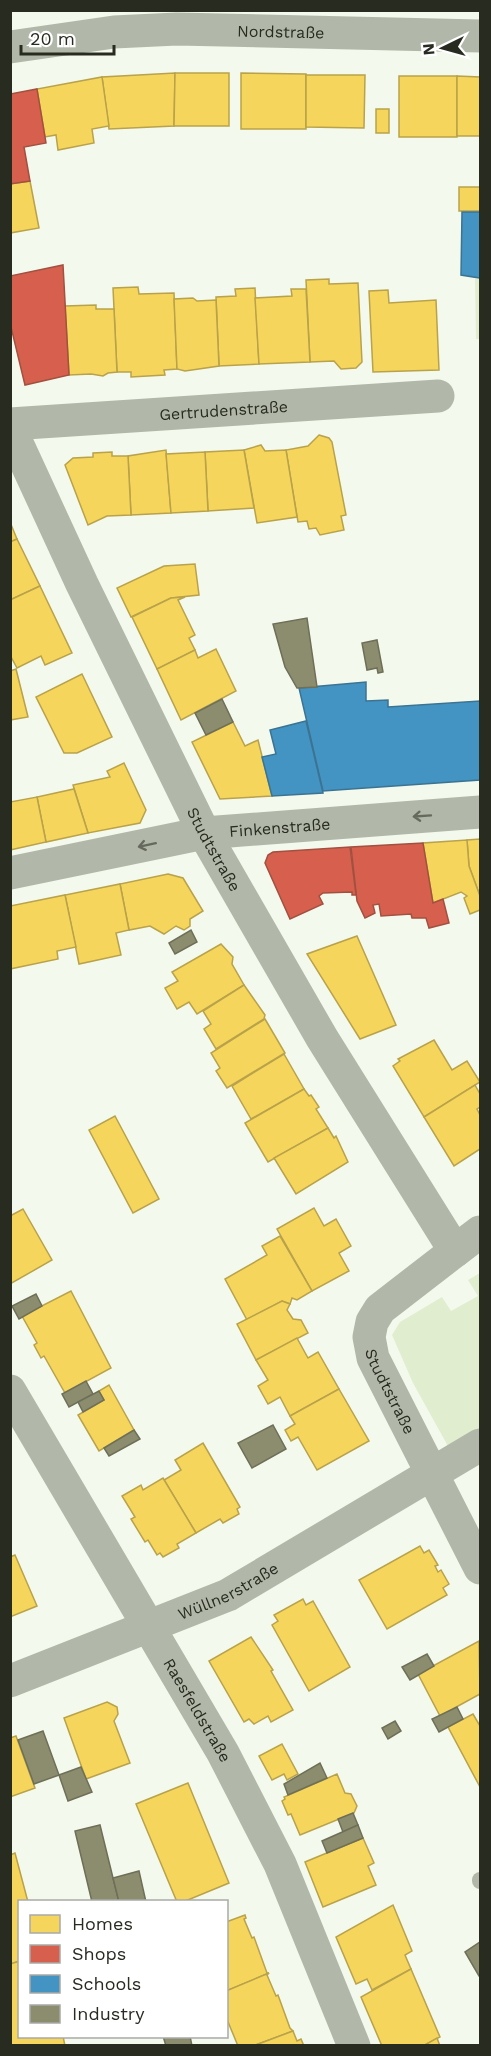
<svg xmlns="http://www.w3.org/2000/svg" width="491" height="2056" viewBox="0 0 491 2056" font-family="'Work Sans',sans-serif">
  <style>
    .green { fill: #e1edcf }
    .homes { fill: #f6d55c; stroke: #b8a24a; stroke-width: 1.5 }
    .shops { fill: #d6604d; stroke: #a25040; stroke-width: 1.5 }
    .schools { fill: #4393c3; stroke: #3b7492; stroke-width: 1.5 }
    .industry { fill: #8c8c6e; stroke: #6e6f57; stroke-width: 1.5 }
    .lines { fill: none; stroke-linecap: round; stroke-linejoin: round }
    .service { stroke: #b2b8a9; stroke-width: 16 }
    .minor { stroke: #b2b8a9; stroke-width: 33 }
    .tertiary { stroke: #b2b8a9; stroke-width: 33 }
    .oneway { stroke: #666a5e }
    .labels { text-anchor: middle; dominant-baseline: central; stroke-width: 6; stroke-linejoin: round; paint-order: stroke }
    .street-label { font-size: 16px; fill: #272b20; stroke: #fff }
  </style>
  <rect width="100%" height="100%" fill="#f4f9ed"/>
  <!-- green -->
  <g class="green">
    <polygon points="475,279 480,279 480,339 476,339"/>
    <polygon points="480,1273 480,1430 449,1448 413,1383 392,1335 400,1322 442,1297 451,1311 478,1296 468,1280"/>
  </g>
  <!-- homes -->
  <g class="homes">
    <polygon points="175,73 174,126 109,129 102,77"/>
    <polygon points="175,73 229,73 229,126 174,126"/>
    <polygon points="241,73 306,74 306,129 241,129"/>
    <polygon points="306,75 365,75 364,128 306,127"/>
    <rect x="399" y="76" width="58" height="61"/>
    <polygon points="457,76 480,77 480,136 457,136"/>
    <polygon points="102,77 109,126 92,129 94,143 58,150 56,135 45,137 37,89"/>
    <rect x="376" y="109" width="13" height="24"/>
    <polygon points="30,181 39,228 10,233 10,184"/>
    <rect x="459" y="187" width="21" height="24"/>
    <polygon points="329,279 329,284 358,283 362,362 356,368 341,369 334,361 310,362 306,280"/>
    <polygon points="138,287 139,294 174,293 177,369 164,370 165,375 131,377 131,372 117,372 113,288"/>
    <polygon points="255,288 259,364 219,366 216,297 236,296 235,289"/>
    <polygon points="291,289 306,289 310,362 259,364 255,298 292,296"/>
    <polygon points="388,290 389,303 436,300 439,370 373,372 369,291"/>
    <polygon points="193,298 197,301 216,300 219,366 185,371 177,369 174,299"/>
    <polygon points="96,305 96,309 114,309 117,372 108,373 103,376 91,374 69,375 65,306"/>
    <polygon points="319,435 329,438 332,442 346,515 341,516 344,530 320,535 316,528 309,529 307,521 298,522 286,450 308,446"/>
    <polygon points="261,445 265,451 286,450 297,517 257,523 244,450"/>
    <polygon points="166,450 171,513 131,515 128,456"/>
    <polygon points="244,450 254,508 208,511 205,452"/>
    <polygon points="112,452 112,456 128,456 131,515 107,516 88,525 65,465 73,458 93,457 93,453"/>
    <polygon points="205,452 208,511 171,513 166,454"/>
    <polygon points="10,522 17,539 10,542"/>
    <polygon points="17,539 40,586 10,600 10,542"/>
    <polygon points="195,564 199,595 171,598 131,617 117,588 164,566"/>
    <polygon points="40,586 72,653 45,665 41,656 17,668 10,655 10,600"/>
    <polygon points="185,597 178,600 195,635 189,638 195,650 157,669 132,617 171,598"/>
    <polygon points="216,649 236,691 181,720 157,669 195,650 198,658"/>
    <polygon points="16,669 28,717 10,720 10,671"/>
    <polygon points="82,674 112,737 77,753 64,753 36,697"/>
    <polygon points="233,722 245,746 258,740 272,796 220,799 192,742"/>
    <polygon points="124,763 146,810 140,823 88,833 73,785 110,777 107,771"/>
    <polygon points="74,789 88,833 46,842 37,797"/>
    <polygon points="37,797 46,842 10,850 10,802"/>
    <polygon points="480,839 480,896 469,866 467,840"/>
    <polygon points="467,840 469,866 480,896 480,910 470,914 464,898 467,896 461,892 433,903 423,843"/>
    <polygon points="168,874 183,878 203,911 190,919 190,926 184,930 176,926 164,934 150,926 129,930 120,884"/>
    <polygon points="120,884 129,930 116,933 121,955 79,964 65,895"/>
    <polygon points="65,895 76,947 57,951 58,959 10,969 10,906"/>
    <polygon points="357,936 396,1025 360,1039 307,954"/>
    <polygon points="221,944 233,957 232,964 244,985 197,1014 189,1002 177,1009 165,988 178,981 172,972"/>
    <polygon points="244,985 265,1015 264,1019 216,1049 204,1029 211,1024 203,1011"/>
    <polygon points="265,1019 285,1053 227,1088 216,1071 220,1068 211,1053"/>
    <polygon points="434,1040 452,1070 467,1061 480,1082 424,1117 393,1066 400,1061 398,1059"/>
    <polygon points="284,1054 304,1089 251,1119 232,1086"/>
    <polygon points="475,1085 480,1094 480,1107 477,1109 480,1115 480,1149 454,1166 424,1117"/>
    <polygon points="304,1089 309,1096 311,1095 319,1107 316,1109 328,1128 268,1162 245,1123"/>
    <polygon points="115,1116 159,1199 133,1213 89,1130"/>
    <polygon points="328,1128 334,1138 336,1136 348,1162 296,1194 274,1158"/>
    <polygon points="314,1208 324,1226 336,1219 351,1246 339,1253 349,1271 312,1291 277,1229"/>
    <polygon points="23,1209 52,1260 10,1284 10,1216"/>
    <polygon points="280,1236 312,1291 297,1300 292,1298 290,1304 282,1301 247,1320 225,1279 267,1255 262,1246"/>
    <polygon points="71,1291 111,1368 65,1393 44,1356 41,1358 34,1345 37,1343 22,1316"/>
    <polygon points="282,1301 290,1304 287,1310 293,1319 301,1320 308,1333 256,1360 237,1324"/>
    <polygon points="297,1338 308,1358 318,1352 339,1389 290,1416 280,1397 268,1404 258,1386 268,1380 256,1360"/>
    <polygon points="109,1385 134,1430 99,1451 78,1415 104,1400 99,1391"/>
    <polygon points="339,1389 369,1441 317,1470 298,1437 291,1441 285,1430 295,1424 290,1416"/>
    <polygon points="203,1443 240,1507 237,1509 239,1514 223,1523 220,1519 196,1533 164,1480 181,1470 175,1460"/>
    <polygon points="163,1478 196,1533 177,1544 179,1548 163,1557 160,1553 157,1555 148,1540 145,1542 131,1519 135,1517 122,1496 141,1485 143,1490"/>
    <polygon points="420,1546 424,1553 429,1550 438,1565 435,1566 438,1572 441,1570 449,1584 443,1588 447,1595 387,1629 359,1580"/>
    <polygon points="15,1555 37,1606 10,1617 10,1557"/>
    <polygon points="303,1599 306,1605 313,1601 350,1667 309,1691 272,1625 278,1621 274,1615"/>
    <polygon points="251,1637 273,1670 271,1671 293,1710 271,1722 268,1716 254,1724 249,1719 244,1722 209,1661"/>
    <polygon points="479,1641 480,1694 440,1716 418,1674"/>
    <polygon points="107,1702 117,1707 118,1714 114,1721 130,1763 86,1779 64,1718"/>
    <polygon points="473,1714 480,1726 480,1787 448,1727"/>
    <polygon points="16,1736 35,1788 10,1797 10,1738"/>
    <polygon points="282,1744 298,1774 287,1780 284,1774 272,1780 259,1756"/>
    <polygon points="337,1774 345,1793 351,1794 357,1806 354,1813 300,1835 291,1814 288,1815 282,1801 285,1799 284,1797"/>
    <polygon points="188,1783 229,1883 183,1902 177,1902 136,1804"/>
    <polygon points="363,1838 374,1863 368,1866 376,1885 323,1907 305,1862"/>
    <polygon points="15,1853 28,1902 20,1902 20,1961 10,1964 10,1855"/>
    <polygon points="393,1905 412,1951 405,1955 411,1969 372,1990 367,1979 356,1984 336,1937"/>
    <polygon points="245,1915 246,1918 244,1919 252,1938 254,1937 267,1973 269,1973 226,1991 226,1922"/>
    <polygon points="20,1961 20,2036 63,2036 65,2046 10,2046 10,1964"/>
    <polygon points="411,1969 440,2037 423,2046 382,2046 361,1997"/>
    <polygon points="269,1973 267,1975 276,1996 278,1995 290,2028 293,2031 253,2046 238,2046 226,2017 226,1991"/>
    <polygon points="293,2031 297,2041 301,2039 304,2046 253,2046"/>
    <polygon points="437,2038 440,2046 423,2046"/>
  </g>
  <!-- shops -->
  <g class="shops">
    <polygon points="37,89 46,143 24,147 30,181 10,184 10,94"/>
    <polygon points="63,265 69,375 25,385 10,323 10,276"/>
    <polygon points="423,843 433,903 443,899 449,923 429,928 426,918 412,918 411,914 381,916 379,904 373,905 375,913 365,918 357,901 351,847"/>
    <polygon points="350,847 356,895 352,895 352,892 323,893 319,896 323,904 290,919 265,863 268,855 273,852"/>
  </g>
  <!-- schools -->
  <g class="schools">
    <polygon points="462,212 480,212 480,278 461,275"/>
    <polygon points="366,682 366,701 388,700 388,707 480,701 480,780 323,791 299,688"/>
    <polygon points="306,721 323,793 272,796 262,757 276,754 270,730"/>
  </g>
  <!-- industry -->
  <g class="industry">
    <polygon points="307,618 317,687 297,688 285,667 273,624"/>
    <polygon points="377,640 383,672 378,673 377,668 367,670 362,643"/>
    <polygon points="222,699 233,722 206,735 195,713"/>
    <polygon points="191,930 197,942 175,954 169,943"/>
    <polygon points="36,1294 42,1306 19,1319 12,1306"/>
    <polygon points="86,1381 93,1394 69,1407 62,1394"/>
    <polygon points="99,1391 104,1400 83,1412 78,1402"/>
    <polygon points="273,1425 286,1449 252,1468 238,1443"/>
    <polygon points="134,1430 140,1439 109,1456 104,1448"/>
    <polygon points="427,1654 434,1666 410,1680 402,1667"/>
    <polygon points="457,1707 463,1719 439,1732 432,1719"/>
    <polygon points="395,1721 401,1731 388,1739 382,1728"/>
    <polygon points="43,1731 59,1775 34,1784 18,1740"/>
    <polygon points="320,1763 327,1778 288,1795 284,1784"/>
    <polygon points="81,1767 92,1792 68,1801 59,1775"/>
    <polygon points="353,1813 358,1825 343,1832 338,1819"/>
    <polygon points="100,1825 113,1878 119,1902 92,1902 75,1831"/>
    <polygon points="358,1825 363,1838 327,1853 322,1841"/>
    <polygon points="139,1871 146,1902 119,1902 113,1878"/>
    <polygon points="480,1942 480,1976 479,1976 465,1952"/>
    <polygon points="163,2036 190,2036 192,2046 166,2046"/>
  </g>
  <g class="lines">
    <!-- service -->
    <polyline class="service" points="480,1880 480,1881"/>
    <!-- minor -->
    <g class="minor">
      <path id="s1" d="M 10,424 L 438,396"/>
      <path id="s2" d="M 10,428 L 82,584 L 204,833 L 322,1038 L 455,1251 L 480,1232"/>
      <path id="s3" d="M 10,873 L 204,833 L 480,812"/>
      <path id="s4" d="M 455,1251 L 380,1309 L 372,1322 L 369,1337 L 373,1358 L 480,1568"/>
      <path id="s5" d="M 10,1391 L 223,1753 L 280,1864 L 354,2046"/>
      <path id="s6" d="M 10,1681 L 228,1595 L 480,1445"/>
    </g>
    <!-- tertiary -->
    <path class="tertiary" id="s7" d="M 10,47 L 114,32 L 177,29 L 480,36"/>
  </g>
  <!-- one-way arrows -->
  <defs><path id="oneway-shaft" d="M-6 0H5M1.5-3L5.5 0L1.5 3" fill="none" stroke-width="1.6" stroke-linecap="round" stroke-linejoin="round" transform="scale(1.5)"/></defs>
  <g class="oneway">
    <use href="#oneway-shaft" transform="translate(422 816) rotate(176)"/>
    <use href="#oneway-shaft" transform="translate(147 845) rotate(168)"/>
  </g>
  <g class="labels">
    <!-- street labels -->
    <g class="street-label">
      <text stroke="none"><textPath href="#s7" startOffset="272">Nordstraße</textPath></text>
      <text stroke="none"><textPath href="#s1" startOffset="214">Gertrudenstraße</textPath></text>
      <text stroke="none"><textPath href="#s3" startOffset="274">Finkenstraße</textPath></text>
      <text stroke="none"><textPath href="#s2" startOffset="468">Studtstraße</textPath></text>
      <text stroke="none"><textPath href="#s4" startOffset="184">Studtstraße</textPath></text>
      <text stroke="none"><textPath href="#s6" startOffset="236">Wüllnerstraße</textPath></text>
      <text stroke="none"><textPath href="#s5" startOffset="370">Raesfeldstraße</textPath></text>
    </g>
  </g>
  <!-- border -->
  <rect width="491" height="2056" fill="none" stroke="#272b20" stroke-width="24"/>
  <!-- legend -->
  <rect x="18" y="1900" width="210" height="138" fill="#ffffff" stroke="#a9aaa6" stroke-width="1.5"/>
  <rect x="30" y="1915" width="30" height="18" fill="#f6d55c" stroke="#a9aaa6" stroke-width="1.5"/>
  <text x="72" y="1930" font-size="18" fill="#272b20">Homes</text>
  <rect x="30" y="1945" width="30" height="18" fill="#d6604d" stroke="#a9aaa6" stroke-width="1.5"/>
  <text x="72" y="1960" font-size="18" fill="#272b20">Shops</text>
  <rect x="30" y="1975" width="30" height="18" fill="#4393c3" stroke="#a9aaa6" stroke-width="1.5"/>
  <text x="72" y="1990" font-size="18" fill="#272b20">Schools</text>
  <rect x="30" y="2005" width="30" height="18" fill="#8c8c6e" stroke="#a9aaa6" stroke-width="1.5"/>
  <text x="72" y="2020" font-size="18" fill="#272b20">Industry</text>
  <!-- north arrow -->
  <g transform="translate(443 48) rotate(265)" stroke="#ffffff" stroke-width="4.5" paint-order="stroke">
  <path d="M0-4.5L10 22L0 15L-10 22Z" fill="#272b20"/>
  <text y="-9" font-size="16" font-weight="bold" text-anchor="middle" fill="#272b20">N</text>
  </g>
  <!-- scale -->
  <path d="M21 45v9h93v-9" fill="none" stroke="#272b20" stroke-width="3"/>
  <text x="30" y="45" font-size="18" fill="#272b20" stroke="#ffffff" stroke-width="4.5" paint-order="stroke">20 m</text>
</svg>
